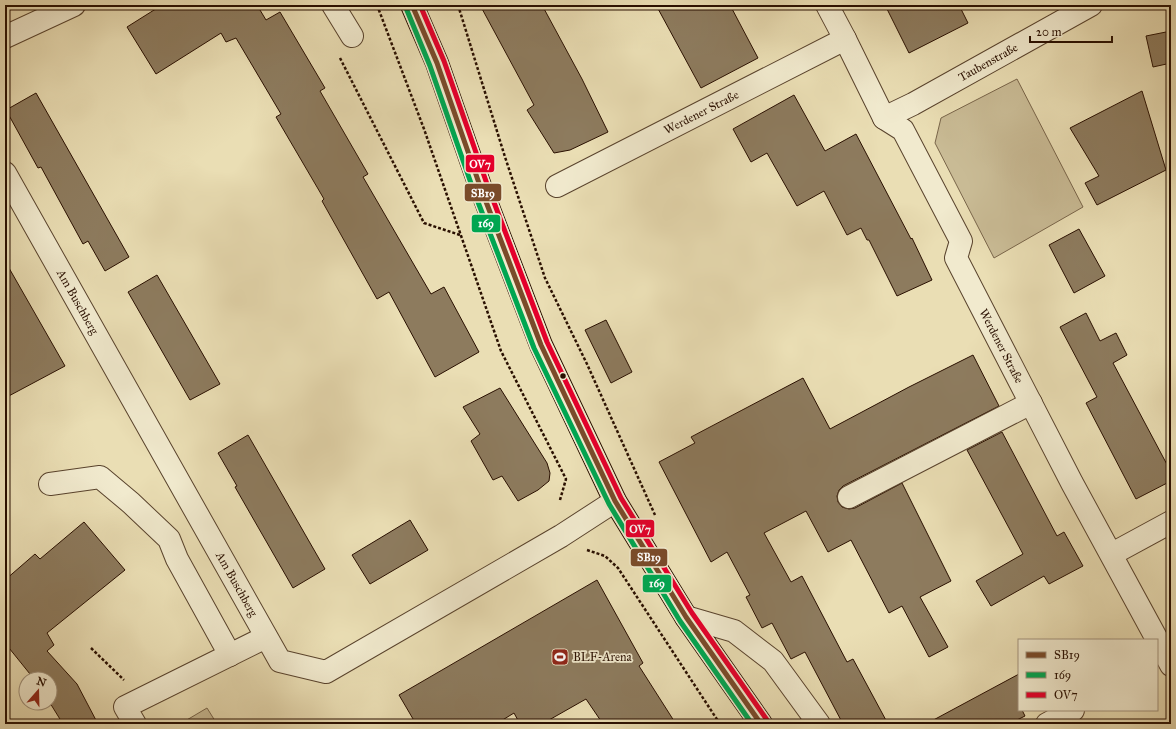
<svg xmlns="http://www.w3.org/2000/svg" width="1176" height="729" viewBox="0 0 1176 729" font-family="'IM FELL Great Primer',serif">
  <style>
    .green { fill: #c9bb95; stroke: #79654a }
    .building { fill: #8d7b5e; stroke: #290f00 }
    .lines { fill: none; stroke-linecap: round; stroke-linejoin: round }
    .minor-casing { stroke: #59432d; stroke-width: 24 }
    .major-casing { stroke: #290f00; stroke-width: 24 }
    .path { stroke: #290f00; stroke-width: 2.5; stroke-dasharray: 3 2; stroke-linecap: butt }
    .minor { stroke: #f1eace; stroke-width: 22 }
    .major { stroke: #eadeb4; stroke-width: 22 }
    .bus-1-casing { stroke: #f1eace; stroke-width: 8 }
    .bus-2-casing { stroke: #f1eace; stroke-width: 8 }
    .bus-3-casing { stroke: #f1eace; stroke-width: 8 }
    .bus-1 { stroke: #7a4b2a; stroke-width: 5 }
    .bus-2 { stroke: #00a651; stroke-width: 5 }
    .bus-3 { stroke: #e4002b; stroke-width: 5 }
    .bus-dot { fill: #290f00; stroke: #f1eace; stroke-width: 1.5 }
    .labels { text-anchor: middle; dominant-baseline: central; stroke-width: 3.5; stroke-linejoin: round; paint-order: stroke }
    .street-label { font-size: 12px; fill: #290f00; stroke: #f1eace }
    .poi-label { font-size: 12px; fill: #290f00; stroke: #f1eace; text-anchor: start }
    .line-badge { stroke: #f1eace; stroke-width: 1.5 }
    .badge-label { font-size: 11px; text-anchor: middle; font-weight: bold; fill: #fff }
  </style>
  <rect width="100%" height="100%" fill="#eadeb4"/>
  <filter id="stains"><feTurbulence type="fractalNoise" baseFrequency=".005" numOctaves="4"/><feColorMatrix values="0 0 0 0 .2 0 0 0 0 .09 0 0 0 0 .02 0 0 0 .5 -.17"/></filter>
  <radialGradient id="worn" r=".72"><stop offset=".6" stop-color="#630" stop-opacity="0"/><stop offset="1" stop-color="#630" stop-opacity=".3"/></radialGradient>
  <!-- green -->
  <g class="green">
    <polygon points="1017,79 1083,207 994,258 935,143 941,118"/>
    <polygon points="207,708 217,724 180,724"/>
  </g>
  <!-- building -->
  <g class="building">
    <polygon points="162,5 257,5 266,20 280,12 325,88 320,91 368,174 363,177 431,294 444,287 479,352 435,377 389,292 377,299 322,201 324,199 276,117 281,114 236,38 226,42 221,33 156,74 127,27"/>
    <polygon points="480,5 542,5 582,79 608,132 570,150 554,153 527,110 534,105"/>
    <polygon points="656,5 730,5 758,58 701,88"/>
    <polygon points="885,5 959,5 968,23 909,53"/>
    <polygon points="1171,31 1171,63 1153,67 1146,36"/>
    <polygon points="1142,91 1166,170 1097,205 1085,183 1099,176 1070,128"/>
    <polygon points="36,93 129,257 105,271 88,241 83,244 41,167 38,168 6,110"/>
    <polygon points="794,95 825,151 856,134 911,239 912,238 932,280 897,296 869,240 867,240 861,228 847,235 824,191 797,206 767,153 751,162 733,129"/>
    <polygon points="1079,229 1105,276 1074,293 1049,245"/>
    <polygon points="5,261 65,366 5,398"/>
    <polygon points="157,275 220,384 190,400 128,292"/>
    <polygon points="1086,313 1100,341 1116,333 1127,355 1113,363 1171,472 1171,481 1136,499 1086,403 1097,397 1060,327"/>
    <polygon points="606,320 632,372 611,383 585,330"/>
    <polygon points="973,355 999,406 843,486 839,490 837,496 838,502 842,507 849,509 855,508 902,483 951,581 920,597 948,647 929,657 902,606 889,613 851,540 828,552 806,511 764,533 791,582 802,576 847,662 853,659 888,724 843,724 805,652 791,659 772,623 762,628 746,597 750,595 727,552 711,562 659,462 695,443 691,437 803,378 830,429 909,387"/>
    <polygon points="500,388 547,463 550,473 549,481 538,490 518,501 502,476 493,480 471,441 480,434 463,407"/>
    <polygon points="1002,432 1057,536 1064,532 1083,566 1049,584 1044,576 991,606 976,581 1023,554 967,450"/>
    <polygon points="248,435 325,569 293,588 235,487 237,486 218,453"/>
    <polygon points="410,520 428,550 370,584 352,555"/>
    <polygon points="84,522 125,570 47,633 54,645 47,651 77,684 98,724 63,724 50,703 50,679 34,679 5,643 5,580 35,554 40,559"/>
    <polygon points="597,580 643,663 639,666 676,724 603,724 586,699 542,724 520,724 514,713 496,724 416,724 399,695"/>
    <polygon points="1019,674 1019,710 1022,710 1025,716 1009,724 926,724"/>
  </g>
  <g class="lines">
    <!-- minor casing -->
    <g class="minor-casing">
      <g id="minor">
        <polyline points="333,5 352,36"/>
        <path id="s1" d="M 827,5 L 845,39 L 884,118 L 903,130 L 961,241 L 956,258 L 1072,483 L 1171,665"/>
        <polyline points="5,37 74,5"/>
        <path id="s2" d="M 884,118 L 913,104 L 1091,5"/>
        <path id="s3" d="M 5,173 L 280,661 L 326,672 L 561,536 L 615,501"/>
        <path id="s4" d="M 557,186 L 845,39"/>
        <polyline points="50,484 100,477 131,503 169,539 177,559 230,655"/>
        <polyline points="849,497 1031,403"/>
        <polyline points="1112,554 1171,522"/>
        <polyline points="686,617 734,631 773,661 819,724"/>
        <polyline points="135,724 125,707 266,637"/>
        <polyline points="1047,724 1073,710"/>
      </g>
    </g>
    <!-- major casing -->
    <g class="major-casing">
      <polyline id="major" points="412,5 437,63 480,186 541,345 615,501 686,617 761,724"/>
    </g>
    <!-- path -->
    <g class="path">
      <polyline points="377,5 424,129 501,351 566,479 560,500"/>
      <polyline points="458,5 505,157 545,278 587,364 655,515"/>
      <polyline points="340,58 424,223 460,235"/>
      <polyline points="587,550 605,556 618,568 720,724"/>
      <polyline points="91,648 124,680"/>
    </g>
    <!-- minor -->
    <use href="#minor" class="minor"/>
    <!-- major -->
    <use href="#major" class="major"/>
    <!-- bus-1 casing -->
    <g class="bus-1-casing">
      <polyline id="bus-1" points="412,5 437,63 480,186 541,345 615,501 686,617 761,724"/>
    </g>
    <!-- bus-2 casing -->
    <g class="bus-2-casing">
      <polyline id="bus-2" points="406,8 430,66 473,189 534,348 609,504 680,621 752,724"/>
    </g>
    <!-- bus-3 casing -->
    <g class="bus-3-casing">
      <polyline id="bus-3" points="420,5 444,61 487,184 547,342 621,498 692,613 767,720"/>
    </g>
    <!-- bus-1 -->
    <use href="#bus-1" class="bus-1"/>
    <!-- bus-2 -->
    <use href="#bus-2" class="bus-2"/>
    <!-- bus-3 -->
    <use href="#bus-3" class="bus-3"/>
  </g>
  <!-- icons -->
  <defs>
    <g id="stadium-square" transform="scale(0.9)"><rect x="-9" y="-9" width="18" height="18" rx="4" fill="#8f2418" stroke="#f1eace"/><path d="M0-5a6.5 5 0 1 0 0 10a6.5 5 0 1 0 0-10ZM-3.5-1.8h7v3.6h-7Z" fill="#fff"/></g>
  </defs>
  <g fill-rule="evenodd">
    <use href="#stadium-square" x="560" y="657"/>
  </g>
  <!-- markers -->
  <circle class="bus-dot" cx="563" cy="376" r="3.5"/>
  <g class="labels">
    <!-- street labels -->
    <g class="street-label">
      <text stroke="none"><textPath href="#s2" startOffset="118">Taubenstraße</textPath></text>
      <text stroke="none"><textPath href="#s4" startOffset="162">Werdener Straße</textPath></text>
      <text stroke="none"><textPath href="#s3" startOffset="148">Am Buschberg</textPath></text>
      <text stroke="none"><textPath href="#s1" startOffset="391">Werdener Straße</textPath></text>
      <text stroke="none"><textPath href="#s3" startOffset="472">Am Buschberg</textPath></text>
    </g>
    <!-- poi labels -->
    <g class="poi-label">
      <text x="573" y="657">BLF-Arena</text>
    </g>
  </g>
  <g class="line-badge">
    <rect x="465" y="154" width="30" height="19" rx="4" fill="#e4002b"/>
    <rect x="464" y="183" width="38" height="19" rx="4" fill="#7a4b2a"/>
    <rect x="471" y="214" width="30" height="19" rx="4" fill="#00a651"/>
    <rect x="625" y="519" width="30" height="19" rx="4" fill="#e4002b"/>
    <rect x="630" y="548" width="38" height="19" rx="4" fill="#7a4b2a"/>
    <rect x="642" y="574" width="30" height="19" rx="4" fill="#00a651"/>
  </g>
  <g class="badge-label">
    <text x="480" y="168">OV7</text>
    <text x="483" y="197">SB19</text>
    <text x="486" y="227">169</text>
    <text x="640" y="533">OV7</text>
    <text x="649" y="561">SB19</text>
    <text x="657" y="587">169</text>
  </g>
  <!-- margin -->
  <rect width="1176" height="729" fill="none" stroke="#eadeb4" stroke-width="20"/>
  <rect x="6" y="6" width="1164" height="717" fill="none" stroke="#290f00" stroke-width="2"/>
  <rect x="10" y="10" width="1156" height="709" fill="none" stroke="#290f00"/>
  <!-- legend -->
  <rect x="1018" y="639" width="140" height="72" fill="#f1eace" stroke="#a1927c"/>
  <rect x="1026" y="652" width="20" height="6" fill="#7a4b2a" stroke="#a1927c"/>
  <text x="1054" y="659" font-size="12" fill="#290f00">SB19</text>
  <rect x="1026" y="672" width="20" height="6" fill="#00a651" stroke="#a1927c"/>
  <text x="1054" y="679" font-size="12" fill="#290f00">169</text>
  <rect x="1026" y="692" width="20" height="6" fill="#e4002b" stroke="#a1927c"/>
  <text x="1054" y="699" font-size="12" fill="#290f00">OV7</text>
  <!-- north arrow -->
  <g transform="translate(38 691) rotate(20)"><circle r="19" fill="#f1eace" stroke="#a1927c"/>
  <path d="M0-3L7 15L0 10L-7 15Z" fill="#8f2418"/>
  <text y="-6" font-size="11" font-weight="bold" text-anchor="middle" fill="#290f00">N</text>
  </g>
  <!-- scale -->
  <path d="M1030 36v6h82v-6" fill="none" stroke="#290f00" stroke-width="2"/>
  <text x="1036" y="36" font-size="12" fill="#290f00" stroke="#f1eace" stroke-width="3" paint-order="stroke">20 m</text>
  <rect width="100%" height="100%" filter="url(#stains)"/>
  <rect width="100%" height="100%" fill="url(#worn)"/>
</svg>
